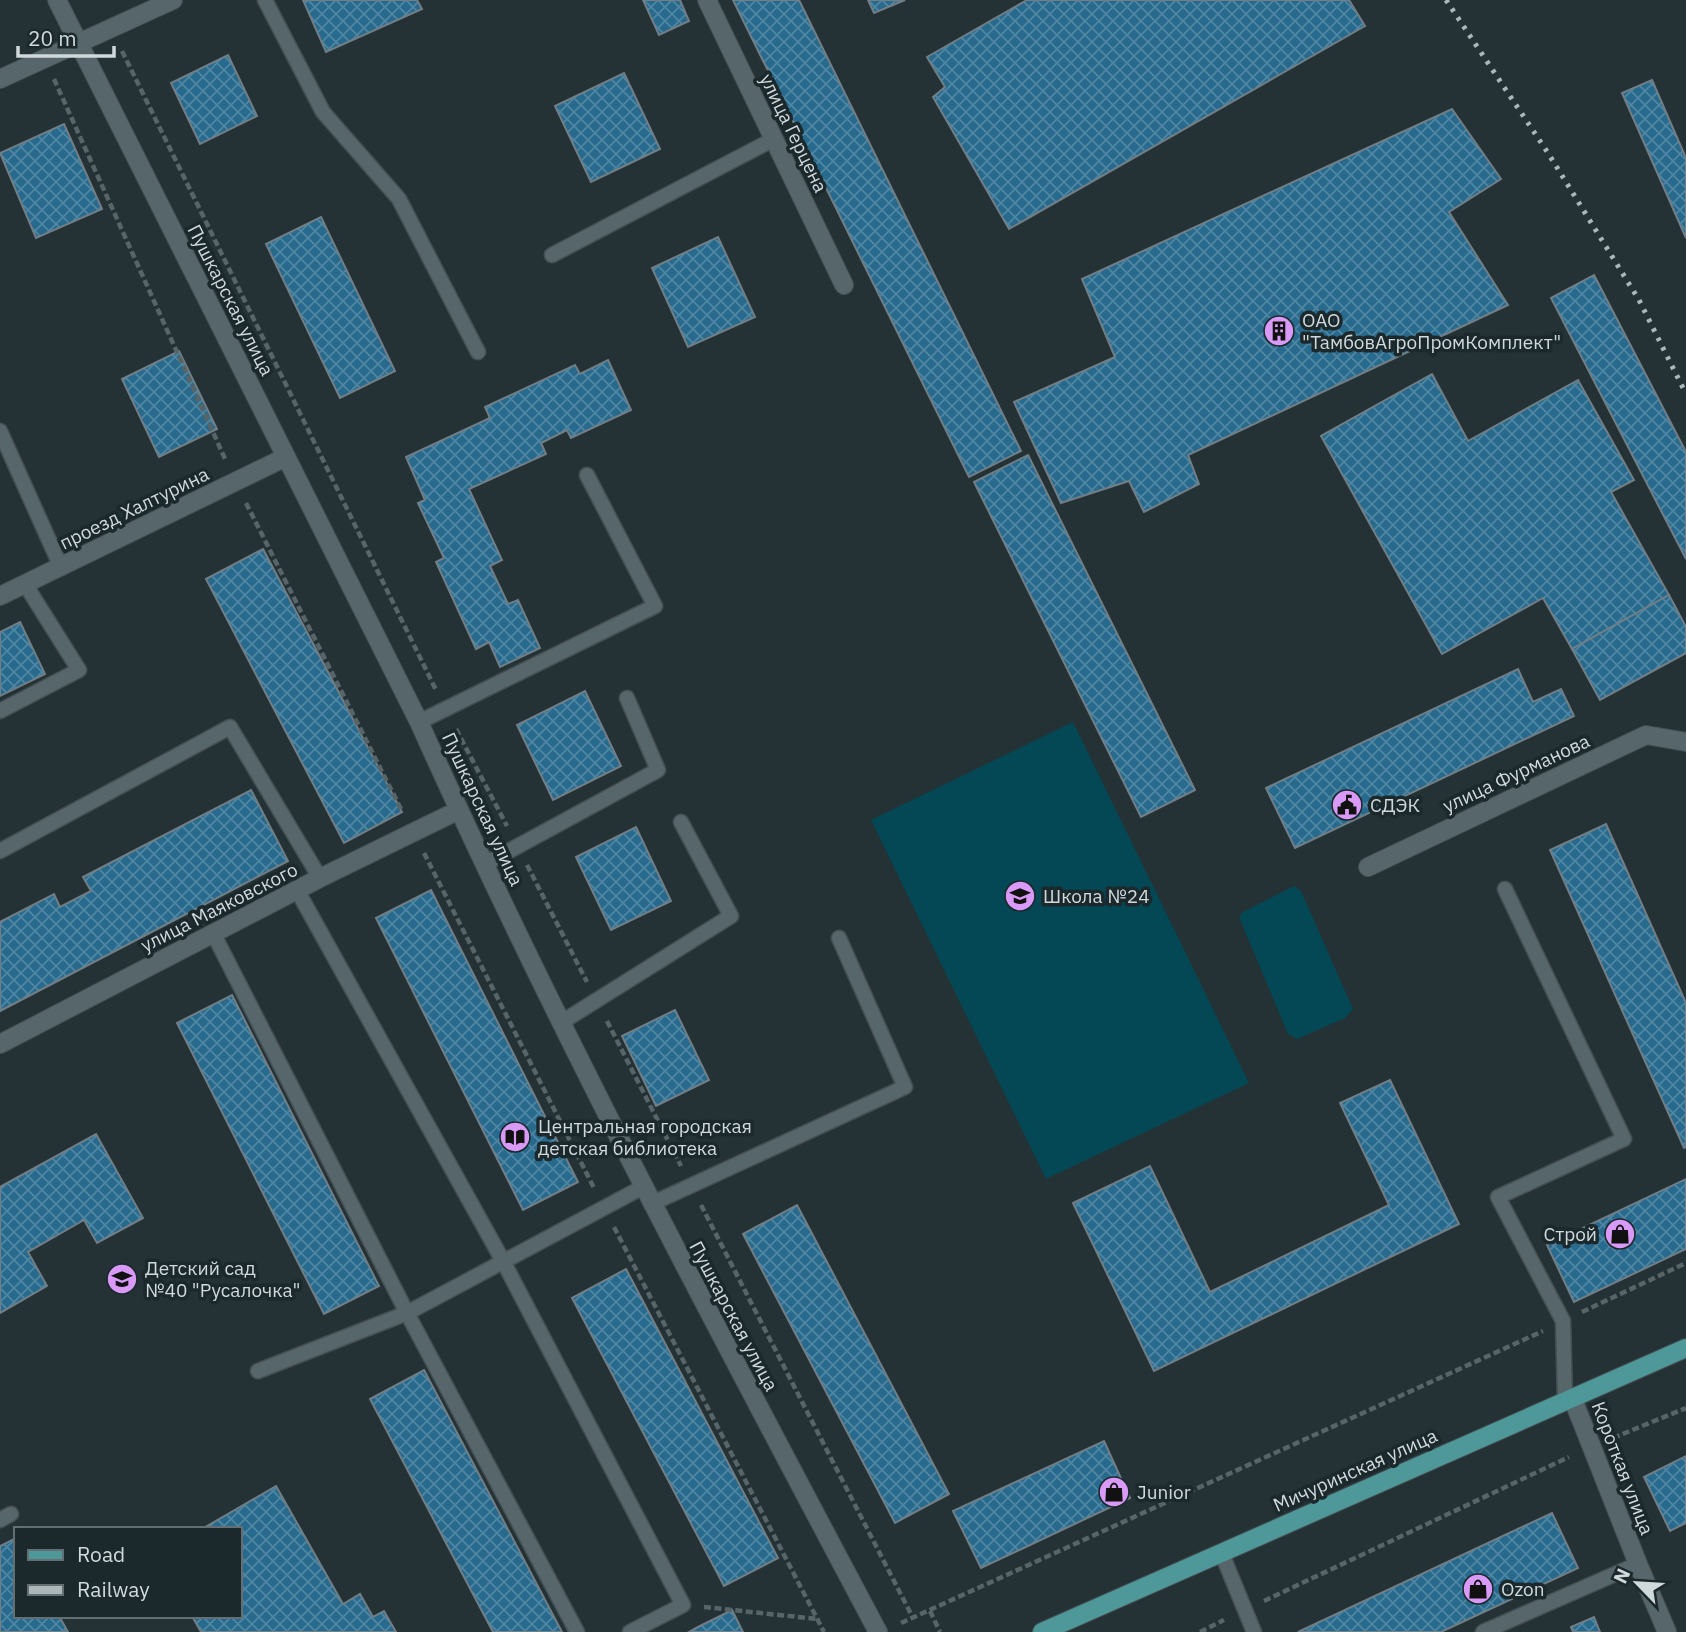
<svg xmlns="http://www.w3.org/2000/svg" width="1686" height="1632" viewBox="0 0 1686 1632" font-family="'IBM Plex Sans',sans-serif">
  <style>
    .garden { fill: #034854 }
    .building { fill: url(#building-cross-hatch); stroke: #717e86; stroke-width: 2 }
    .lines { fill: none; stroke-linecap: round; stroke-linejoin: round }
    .service-casing { stroke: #444f52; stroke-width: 17 }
    .minor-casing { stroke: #444f52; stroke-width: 20 }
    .primary-casing { stroke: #444f52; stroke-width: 20 }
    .path { stroke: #586568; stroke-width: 4.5; stroke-dasharray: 7 3.5; stroke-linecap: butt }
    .service { stroke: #57666a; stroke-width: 14 }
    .minor { stroke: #57666a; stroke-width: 18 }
    .primary { stroke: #4e9899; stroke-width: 18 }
    .rail { stroke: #acb7b9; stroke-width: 5; stroke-dasharray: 3.5 7; stroke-linecap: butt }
    .labels { text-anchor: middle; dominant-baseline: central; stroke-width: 7; stroke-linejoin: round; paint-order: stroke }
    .street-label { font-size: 19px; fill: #d0d9db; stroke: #1b282c }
    .poi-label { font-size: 19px; fill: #d0d9db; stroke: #1b282c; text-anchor: start }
  </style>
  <defs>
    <pattern id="building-cross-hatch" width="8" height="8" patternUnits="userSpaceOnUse" patternTransform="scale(1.75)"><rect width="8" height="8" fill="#276a8d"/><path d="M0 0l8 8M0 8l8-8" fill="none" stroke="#4f86a2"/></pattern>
  </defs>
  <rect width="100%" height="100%" fill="#243236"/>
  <!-- garden -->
  <g class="garden">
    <polygon points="1073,722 1249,1083 1046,1179 871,820"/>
    <polygon points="1294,886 1301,891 1353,1009 1345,1018 1297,1039 1288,1034 1239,917 1243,912"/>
  </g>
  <!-- building -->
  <g class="building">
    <polygon points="303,0 417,0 422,9 326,52"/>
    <polygon points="643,0 680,0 689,21 659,35"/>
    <polygon points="733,0 799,0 1021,451 969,477"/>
    <polygon points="868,0 905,0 874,13"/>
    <polygon points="1027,0 1349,0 1365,26 1009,229 933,97 945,87 927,57"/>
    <polygon points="228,55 257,116 200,144 171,83"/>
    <polygon points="624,73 660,149 591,182 555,106"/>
    <polygon points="1652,80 1686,158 1686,238 1622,93"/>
    <polygon points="1452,109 1501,179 1449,212 1508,305 1188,455 1199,484 1144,512 1129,481 1061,503 1014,402 1115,357 1082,279"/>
    <polygon points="64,124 102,209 36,238 0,153"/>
    <polygon points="321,217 395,371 340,398 266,244"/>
    <polygon points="718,237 755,317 688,347 652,268"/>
    <polygon points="1594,275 1686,452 1686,559 1551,298"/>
    <polygon points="179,351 217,429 159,457 122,379"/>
    <polygon points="608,360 631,410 571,438 567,430 541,443 546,454 469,489 502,560 490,566 508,604 518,600 540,648 500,667 489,642 476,649 436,562 444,558 418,503 425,500 406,457 490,418 485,407 575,365 580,374"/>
    <polygon points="1432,374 1468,441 1578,380 1634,480 1611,492 1669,595 1572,649 1543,598 1442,654 1321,436"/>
    <polygon points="1028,455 1195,790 1141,817 974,482"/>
    <polygon points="263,549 402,812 344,843 206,579"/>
    <polygon points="1669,595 1686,627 1686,653 1600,700 1572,649"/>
    <polygon points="20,622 45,674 0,696 0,632"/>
    <polygon points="1518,669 1533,702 1561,689 1574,716 1295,848 1266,788"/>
    <polygon points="585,691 621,766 553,800 517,725"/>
    <polygon points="251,790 288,861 0,1011 0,922 54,894 60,907 91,891 83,877"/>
    <polygon points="1606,824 1686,1003 1686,1147 1684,1148 1550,850"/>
    <polygon points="636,827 671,901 611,930 576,857"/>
    <polygon points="431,890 578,1182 523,1210 376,918"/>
    <polygon points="232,995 379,1286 324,1314 177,1023"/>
    <polygon points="675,1010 709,1080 656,1106 622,1036"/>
    <polygon points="1390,1080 1459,1224 1154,1371 1073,1203 1150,1166 1210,1292 1389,1205 1340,1103"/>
    <polygon points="96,1134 143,1218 97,1243 84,1220 28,1252 47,1286 0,1313 0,1187"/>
    <polygon points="1686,1179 1686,1249 1574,1302 1547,1245"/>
    <polygon points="797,1205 949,1494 895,1523 743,1234"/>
    <polygon points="626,1269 778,1558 724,1586 572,1298"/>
    <polygon points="424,1370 562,1632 493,1632 370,1399"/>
    <polygon points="1104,1441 1130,1498 981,1568 953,1511"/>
    <polygon points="1686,1456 1686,1523 1670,1531 1644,1477"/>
    <polygon points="276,1486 343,1604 360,1594 373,1617 384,1611 396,1632 201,1632 192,1616 240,1616 240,1529 202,1529"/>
    <polygon points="1552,1513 1578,1568 1441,1632 1298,1632"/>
    <polygon points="16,1538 16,1616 59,1616 68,1632 0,1632 0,1546"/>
    <polygon points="732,1610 743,1632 689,1632 698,1627"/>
    <polygon points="1594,1617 1600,1632 1573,1632 1571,1627"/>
  </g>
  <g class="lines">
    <!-- service casing -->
    <g class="service-casing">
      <g id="service">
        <polyline points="265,0 323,112 399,199 478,352"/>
        <polyline points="552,255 774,139"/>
        <polyline points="0,431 61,567"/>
        <polyline points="0,711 79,670 25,584"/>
        <polyline points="419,722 655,606 587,475"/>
        <polyline points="0,851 230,727 320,878"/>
        <polyline points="485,864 658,770 627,698"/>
        <polyline points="1505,889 1624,1139 1498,1197 1563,1321 1565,1399"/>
        <polyline points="297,890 503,1261 683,1605 630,1632"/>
        <polyline points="213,933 407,1313 577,1632"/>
        <polyline points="562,1022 731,916 681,822"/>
        <polyline points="651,1204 905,1087 839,938"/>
        <polyline points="258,1371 407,1313 643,1187"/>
        <polyline points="0,1520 11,1514"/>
        <polyline points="1222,1554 1254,1632"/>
        <polyline points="1483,1632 1638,1564"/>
      </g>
    </g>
    <!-- minor casing -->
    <g class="minor-casing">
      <g id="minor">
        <path d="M 57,0 L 419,722 C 558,1032 719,1332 878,1632"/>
        <polyline points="707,0 844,285"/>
        <polyline points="0,79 173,0"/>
        <polyline points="0,596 286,457"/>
        <polyline points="1368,867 1646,735 1686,742"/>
        <polyline points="0,1044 320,878 459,810"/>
        <polyline points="1572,1397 1638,1564 1667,1632"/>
      </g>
    </g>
    <!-- primary casing -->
    <g class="primary-casing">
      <polyline id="primary" points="1042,1632 1686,1348"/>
    </g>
    <!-- path -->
    <g class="path">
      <polyline points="122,51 436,690"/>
      <polyline points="54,79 226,461"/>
      <polyline points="246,503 402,811"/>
      <polyline points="456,729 507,826"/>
      <polyline points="424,853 594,1188"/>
      <polyline points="527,865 587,982"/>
      <polyline points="607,1021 681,1166"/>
      <polyline points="701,1205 913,1618"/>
      <polyline points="614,1227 824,1632"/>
      <polyline points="1582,1312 1686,1263"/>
      <polyline points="1613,1438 1686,1408"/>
      <polyline points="1264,1601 1569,1457"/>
      <polyline points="704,1607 817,1619"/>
      <polyline points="930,1611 940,1632"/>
      <polyline points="901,1623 1543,1331"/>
      <polyline points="1200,1632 1224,1620"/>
    </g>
    <!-- service -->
    <use href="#service" class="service"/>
    <!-- minor -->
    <use href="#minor" class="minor"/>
    <!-- primary -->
    <use href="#primary" class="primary"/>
    <!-- rail -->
    <polyline class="rail" points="1446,0 1548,153 1639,300 1686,394"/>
  </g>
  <!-- icons -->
  <defs>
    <g id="building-disc" transform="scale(1.575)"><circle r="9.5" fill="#d99af7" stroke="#1b282c"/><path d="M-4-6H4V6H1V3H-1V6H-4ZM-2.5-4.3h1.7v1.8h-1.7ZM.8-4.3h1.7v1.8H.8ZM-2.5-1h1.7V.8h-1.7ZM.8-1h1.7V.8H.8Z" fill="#111"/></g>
    <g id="civic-disc" transform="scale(1.575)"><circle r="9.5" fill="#d99af7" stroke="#1b282c"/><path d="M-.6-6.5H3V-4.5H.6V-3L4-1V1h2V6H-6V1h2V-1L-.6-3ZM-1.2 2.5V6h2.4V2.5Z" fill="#111"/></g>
    <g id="school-disc" transform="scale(1.575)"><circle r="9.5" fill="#d99af7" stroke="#1b282c"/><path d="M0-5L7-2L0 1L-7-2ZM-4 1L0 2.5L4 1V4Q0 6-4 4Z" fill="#111"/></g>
    <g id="library-disc" transform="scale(1.575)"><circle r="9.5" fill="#d99af7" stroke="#1b282c"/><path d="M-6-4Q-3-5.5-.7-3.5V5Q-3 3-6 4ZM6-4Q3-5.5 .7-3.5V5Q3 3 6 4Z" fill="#111"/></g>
    <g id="shop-disc" transform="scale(1.575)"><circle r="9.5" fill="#d99af7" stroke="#1b282c"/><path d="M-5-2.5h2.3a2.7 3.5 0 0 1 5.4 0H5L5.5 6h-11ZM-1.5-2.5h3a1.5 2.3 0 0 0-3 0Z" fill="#111"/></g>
  </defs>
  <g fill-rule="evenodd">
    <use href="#building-disc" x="1279" y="331"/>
    <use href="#civic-disc" x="1347" y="805"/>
    <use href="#school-disc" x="1020" y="896"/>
    <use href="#library-disc" x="515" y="1137"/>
    <use href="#shop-disc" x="1620" y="1234"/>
    <use href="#school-disc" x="122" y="1279"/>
    <use href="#shop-disc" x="1114" y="1492"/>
    <use href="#shop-disc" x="1478" y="1589"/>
  </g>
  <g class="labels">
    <!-- street labels -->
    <g class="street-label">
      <text transform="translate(794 133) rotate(64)">улица Герцена</text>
      <text transform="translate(231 300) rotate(63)">Пушкарская улица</text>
      <text transform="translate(134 508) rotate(-26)">проезд Халтурина</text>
      <text transform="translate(1516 773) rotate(-25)">улица Фурманова</text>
      <text transform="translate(483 809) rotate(65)">Пушкарская улица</text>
      <text transform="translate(219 907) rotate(-27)">улица Маяковского</text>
      <text transform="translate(734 1316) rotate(62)">Пушкарская улица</text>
      <text transform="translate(1623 1468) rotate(69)">Короткая улица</text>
      <text transform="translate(1355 1470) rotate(-24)">Мичуринская улица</text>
    </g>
    <!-- poi labels -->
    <g class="poi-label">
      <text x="1302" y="320">ОАО<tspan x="1302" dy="22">"ТамбовАгроПромКомплект"</tspan></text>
      <text x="1370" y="805">СДЭК</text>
      <text x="1043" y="896">Школа №24</text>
      <text x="538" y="1126">Центральная городская<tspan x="538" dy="22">детская библиотека</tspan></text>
      <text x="1597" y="1234" text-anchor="end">Строй</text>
      <text x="145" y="1268">Детский сад<tspan x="145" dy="22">№40 "Русалочка"</tspan></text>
      <text x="1137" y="1492">Junior</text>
      <text x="1501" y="1589">Ozon</text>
    </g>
  </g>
  <!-- legend -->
  <rect x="14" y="1527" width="228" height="91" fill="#1b282c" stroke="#636f72" stroke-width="2"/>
  <rect x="28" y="1550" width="35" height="10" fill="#4e9899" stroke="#636f72" stroke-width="2"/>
  <text x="77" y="1562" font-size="21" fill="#d0d9db">Road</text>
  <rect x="28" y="1585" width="35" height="10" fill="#acb7b9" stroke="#636f72" stroke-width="2"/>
  <text x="77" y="1597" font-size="21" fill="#d0d9db">Railway</text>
  <!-- north arrow -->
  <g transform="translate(1637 1583) rotate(295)" stroke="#1b282c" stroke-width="5" paint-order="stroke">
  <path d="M0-5L12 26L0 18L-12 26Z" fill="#d0d9db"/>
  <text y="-10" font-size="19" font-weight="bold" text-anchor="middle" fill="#d0d9db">N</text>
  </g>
  <!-- scale -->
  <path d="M18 46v10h96v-10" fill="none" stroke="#d0d9db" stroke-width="3.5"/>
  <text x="28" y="46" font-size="21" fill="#d0d9db" stroke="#1b282c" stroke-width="5" paint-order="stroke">20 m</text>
</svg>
